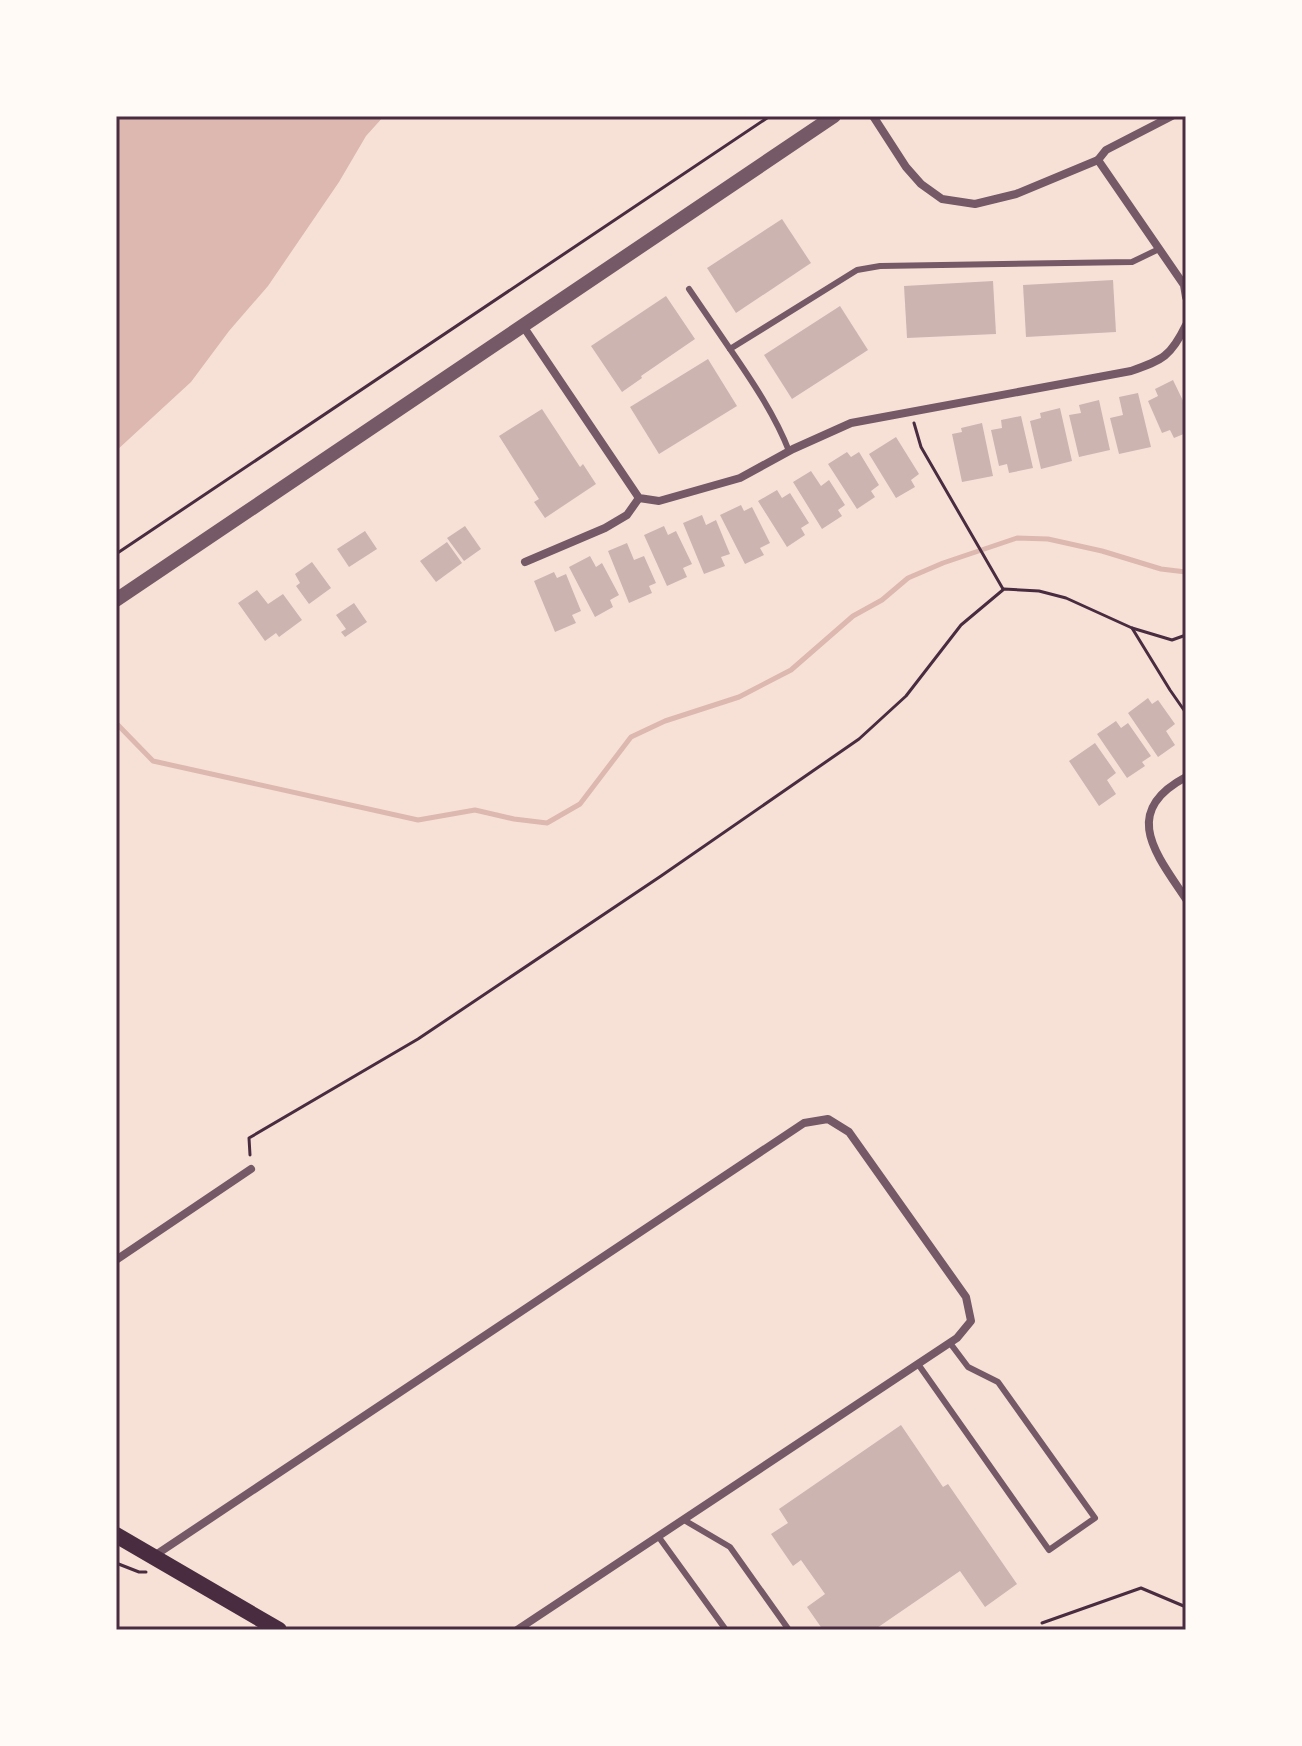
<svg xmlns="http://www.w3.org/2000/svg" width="1302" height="1746" viewBox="0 0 1302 1746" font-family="Commissioner,sans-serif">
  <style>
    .water { fill: #dcb8b0 }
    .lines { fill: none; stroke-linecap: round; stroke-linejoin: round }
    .stream { stroke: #dcb8b0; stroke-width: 5 }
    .building { fill: #ccb4b1 }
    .path { stroke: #4a2c40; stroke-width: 3 }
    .service { stroke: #755966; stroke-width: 6 }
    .minor { stroke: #755966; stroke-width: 8 }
    .tertiary { stroke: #755966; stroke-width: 14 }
    .secondary { stroke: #4a2c40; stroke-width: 16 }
    .neatline { fill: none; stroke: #4a2c40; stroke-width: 3 }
  </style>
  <rect width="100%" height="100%" fill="#f7e1d7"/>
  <!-- water -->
  <polygon class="water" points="116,116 384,116 366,136 339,182 268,286 229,331 191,382 116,451"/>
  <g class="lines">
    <!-- stream -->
    <polyline class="stream" points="116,723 153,761 418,820 475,810 514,819 547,823 580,804 631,737 665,721 739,697 791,670 853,616 882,600 908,578 943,563 1017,538 1048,539 1102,551 1161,569 1186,572"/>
  </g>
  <!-- building -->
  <g class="building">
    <polygon points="782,219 811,263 736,313 707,268"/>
    <polygon points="1113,280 1116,332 1026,337 1023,285"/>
    <polygon points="993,281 996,334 907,338 904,286"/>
    <polygon points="666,296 695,339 641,376 642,378 622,392 591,346"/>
    <polygon points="840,306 868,350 792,399 764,355"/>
    <polygon points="708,359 737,406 659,454 630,407"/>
    <polygon points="1173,380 1186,407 1186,433 1174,438 1170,430 1162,433 1148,401 1158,396 1155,389"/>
    <polygon points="1138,393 1151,447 1119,454 1110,418 1123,415 1119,397"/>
    <polygon points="1099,400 1110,450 1079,457 1069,415 1081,413 1079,405"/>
    <polygon points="1060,408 1072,461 1041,469 1030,421 1041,418 1040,413"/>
    <polygon points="542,409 580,467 583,464 596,484 545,518 534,502 539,499 499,436"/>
    <polygon points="1021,416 1033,468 1009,473 1007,464 999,466 991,430 1002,428 1001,420"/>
    <polygon points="982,423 993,476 962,482 952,434 962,432 961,428"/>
    <polygon points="896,437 919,474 911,480 915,487 896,498 869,454"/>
    <polygon points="847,452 851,457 859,452 879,485 871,491 875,497 857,509 828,464"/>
    <polygon points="811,471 821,486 829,480 845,505 838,510 842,516 822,529 793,482"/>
    <polygon points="777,490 782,498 790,493 809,523 801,528 805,535 787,547 758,501"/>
    <polygon points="741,505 744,511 752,507 770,543 760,548 764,555 745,564 720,515"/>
    <polygon points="702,515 706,525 716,520 730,554 721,557 725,566 704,574 683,523"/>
    <polygon points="465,526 481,549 464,561 447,538"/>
    <polygon points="664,526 668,535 676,531 692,564 683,568 687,577 667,586 644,535"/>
    <polygon points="365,531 377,549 349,567 337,549"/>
    <polygon points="447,542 462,563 436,582 420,561"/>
    <polygon points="627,543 634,560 644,556 656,583 649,586 652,593 629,603 608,551"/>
    <polygon points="590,556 596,567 602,563 619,595 610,600 613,607 595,617 569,567"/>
    <polygon points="312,562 331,588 309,604 296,586 300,583 295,574"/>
    <polygon points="554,572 557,578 566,574 581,611 572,615 576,623 555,632 534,581"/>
    <polygon points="257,590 268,604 283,594 302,620 279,637 276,633 265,641 238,603"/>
    <polygon points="354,603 367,622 345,637 341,632 346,629 336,615"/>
    <polygon points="1148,698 1152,704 1158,700 1175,724 1166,731 1175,745 1158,757 1128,713"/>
    <polygon points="1116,721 1121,728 1128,723 1151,756 1142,762 1145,766 1127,778 1097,734"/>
    <polygon points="1095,743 1116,773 1107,780 1116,794 1099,806 1069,761"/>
    <polygon points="901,1425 943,1487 948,1484 1017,1584 985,1607 960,1571 874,1630 823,1630 807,1607 825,1594 801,1560 793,1566 771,1534 788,1523 779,1509"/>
  </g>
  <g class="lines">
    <!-- path -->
    <g class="path">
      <polyline points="914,423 921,447 1003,589"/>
      <polyline points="116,554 770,116"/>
      <polyline points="1132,628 1170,690 1186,713"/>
      <polyline points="250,1155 249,1138 418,1039 661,876 859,739 906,696 961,625 1004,589 1039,591 1066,598 1132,628 1172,640 1186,635"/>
      <polyline points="116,1563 139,1572 146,1572"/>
      <polyline points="1042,1623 1141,1588 1186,1607"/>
    </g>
    <!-- service -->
    <g class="service">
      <polyline points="689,289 730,349"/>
      <path d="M 789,451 C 775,415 752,381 730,349 L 857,270 L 880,266 L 1132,262 L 1159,249"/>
      <polyline points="918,1364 1049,1550 1095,1518 998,1382 968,1367 950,1343"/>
      <polyline points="684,1520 730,1547 789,1630"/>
      <polyline points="658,1536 726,1630"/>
    </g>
    <!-- minor -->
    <g class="minor">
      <polyline points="873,116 906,167 921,184 942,199 975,204 1016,194 1098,160 1184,285 1186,297"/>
      <polyline points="1098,160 1106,150 1172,116"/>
      <path d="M 523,326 L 639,498 L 659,501 L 740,478 L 793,449 L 851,423 L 1131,371 C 1163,360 1171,356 1186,325"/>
      <polyline points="525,562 605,528 627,515 639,498"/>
      <path d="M 1186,777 C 1120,812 1156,854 1186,899"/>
      <polyline points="116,1260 251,1169"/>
      <polyline points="154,1556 804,1123 828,1119 849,1132 966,1297 971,1321 957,1338 517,1630"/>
    </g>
    <!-- tertiary -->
    <polyline class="tertiary" points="116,600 834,116"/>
    <!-- secondary -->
    <polyline class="secondary" points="116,1535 279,1630"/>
  </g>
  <!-- border -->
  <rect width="1302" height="1746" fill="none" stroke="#fffaf5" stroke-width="236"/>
  <rect x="118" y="118" width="1066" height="1510" class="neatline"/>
</svg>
